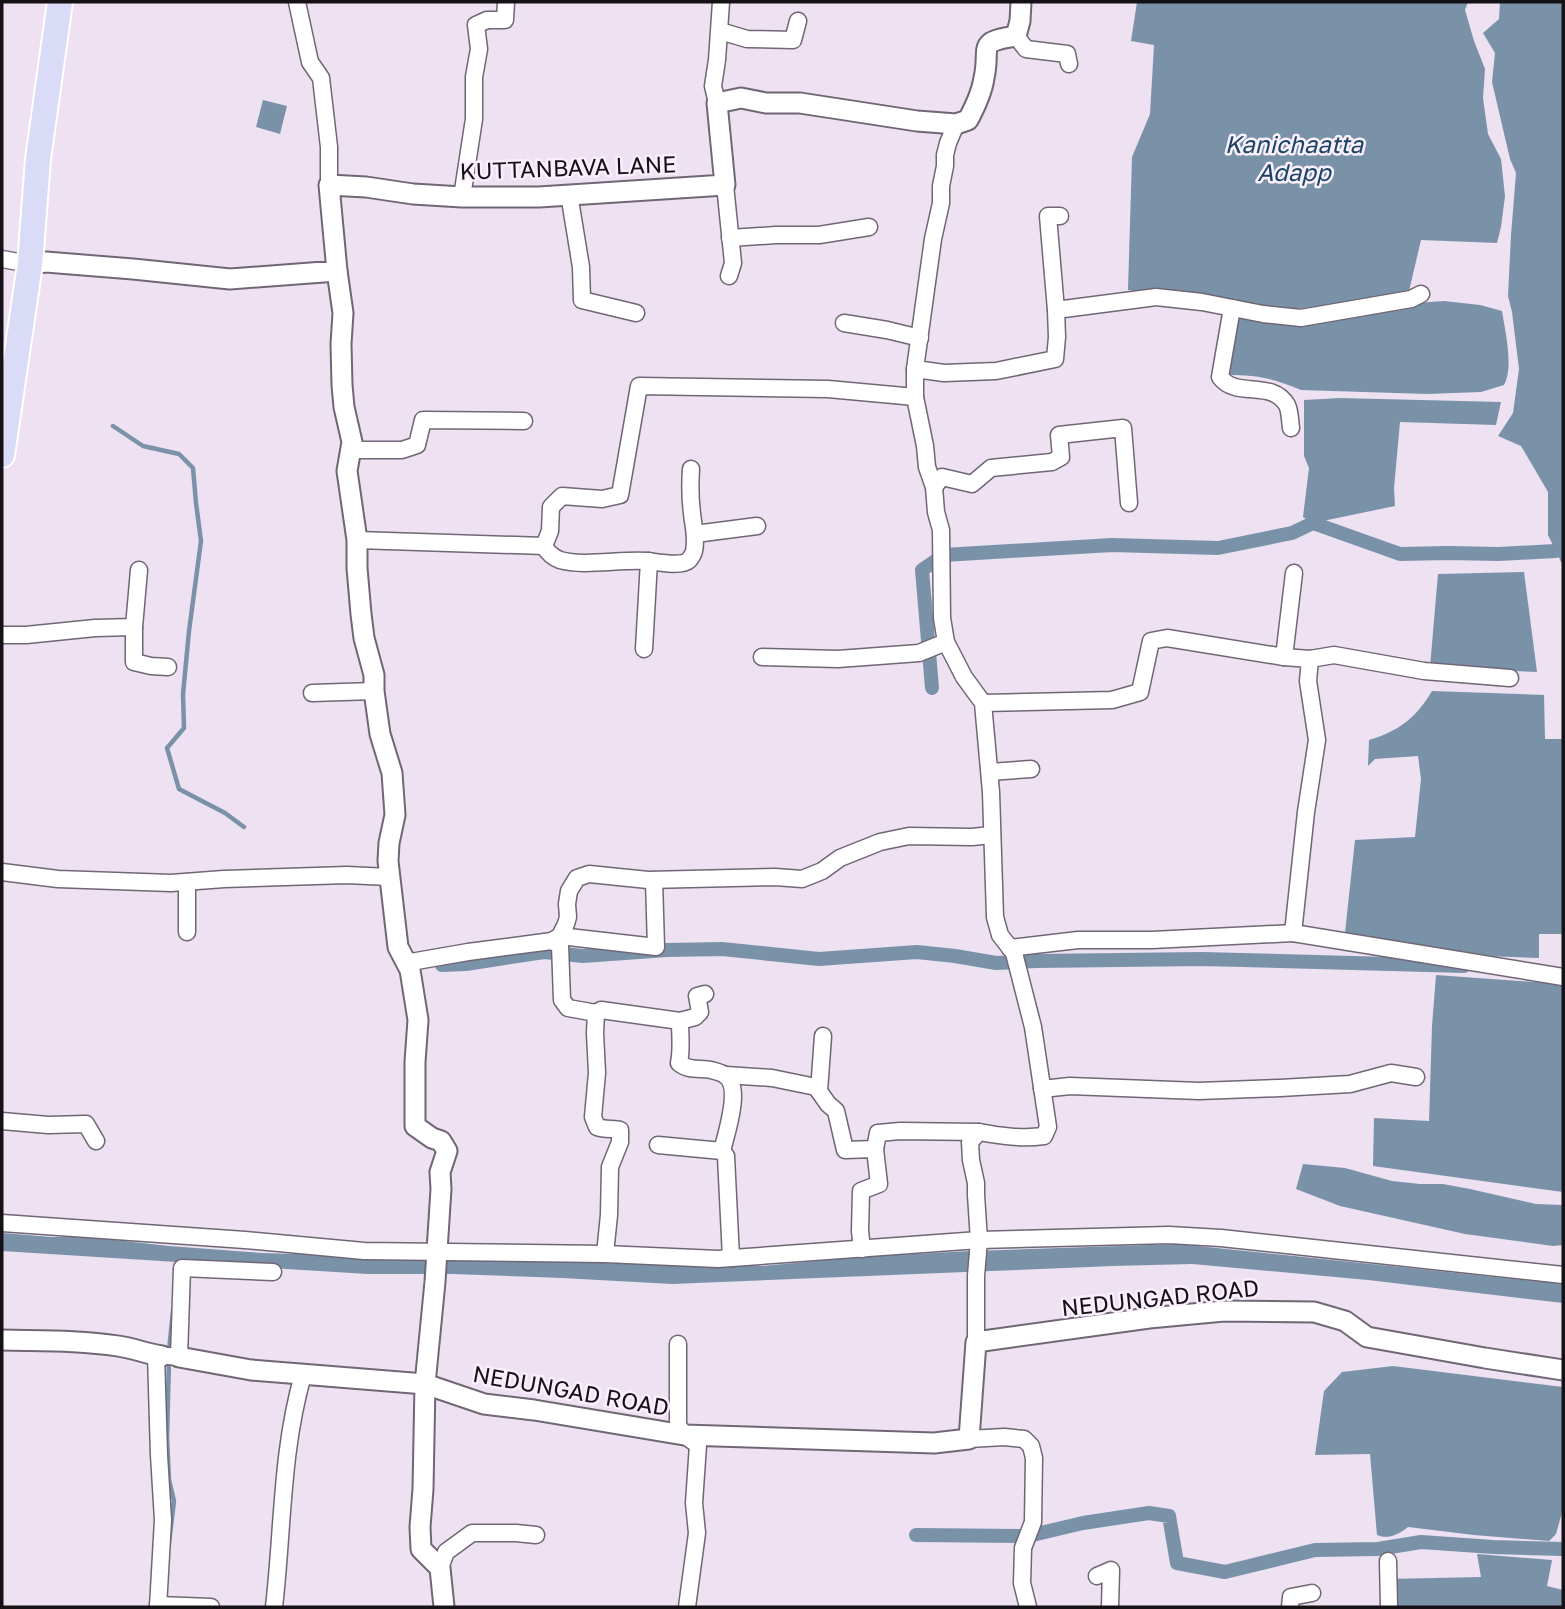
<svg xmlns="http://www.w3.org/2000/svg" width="1565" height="1609" viewBox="0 0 1565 1609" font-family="'Golos Text',sans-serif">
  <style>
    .water { fill: #7a92a8 }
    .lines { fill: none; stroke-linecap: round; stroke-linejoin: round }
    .stream { stroke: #7a92a8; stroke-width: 4.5 }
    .canal { stroke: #7a92a8; stroke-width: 14 }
    .minor-casing { stroke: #706675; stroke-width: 19 }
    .tertiary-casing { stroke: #706675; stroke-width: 23 }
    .primary-casing { stroke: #fff; stroke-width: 28 }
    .minor { stroke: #fff; stroke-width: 16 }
    .tertiary { stroke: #fff; stroke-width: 19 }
    .primary { stroke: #d9dbf7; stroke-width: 24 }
    .labels { text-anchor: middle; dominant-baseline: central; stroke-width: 5; stroke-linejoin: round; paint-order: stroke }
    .street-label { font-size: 23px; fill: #151117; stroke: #f9effd }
    .water-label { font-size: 24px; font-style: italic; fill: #1b4364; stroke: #f9effd }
  </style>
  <rect width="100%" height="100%" fill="#ede1f2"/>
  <!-- water -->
  <g class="water">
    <polygon points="1137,2 1468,2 1465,10 1474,41 1485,69 1483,98 1488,134 1501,159 1505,196 1501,227 1497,243 1421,240 1409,291 1342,304 1293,309 1128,290 1132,157 1150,114 1154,45 1131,41"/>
    <polygon points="1500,2 1563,2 1563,566 1548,535 1548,492 1521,446 1498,436 1513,413 1519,369 1512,312 1508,296 1511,235 1516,173 1510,159 1492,82 1495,53 1483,33 1499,19"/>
    <polygon points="263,100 287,106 280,134 256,127"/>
    <path d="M 1444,301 L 1480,305 L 1502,311 C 1505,331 1514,367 1504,385 L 1481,392 L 1427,394 L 1301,390 C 1273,378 1257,375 1227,375 L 1233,316 Z"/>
    <polygon points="1340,398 1501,402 1496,425 1400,422 1394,488 1395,506 1313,523 1303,517 1309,468 1304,456 1304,400"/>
    <polygon points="1524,572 1537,672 1430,667 1438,574"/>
    <path d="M 1432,691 L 1544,695 L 1545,739 L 1563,739 L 1563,934 L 1539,934 L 1539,958 L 1343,951 L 1355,840 L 1415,837 L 1421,779 L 1418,756 L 1375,759 L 1368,766 L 1369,740 C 1399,731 1416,718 1432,691 Z"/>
    <polygon points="1436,975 1563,984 1563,1192 1373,1166 1374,1118 1429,1121 1432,1026"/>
    <polygon points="1303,1164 1345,1168 1392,1181 1420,1184 1443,1184 1470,1189 1536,1204 1563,1205 1563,1245 1553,1246 1465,1234 1340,1206 1296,1189"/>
    <polygon points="2,1233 51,1237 88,1237 169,1246 261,1253 701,1266 762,1266 859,1257 970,1251 1178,1244 1563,1284 1563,1303 1368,1280 1192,1264 1113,1266 672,1284 562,1278 452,1274 367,1274 2,1251"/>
    <path d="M 1393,1366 L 1563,1387 L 1563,1509 L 1556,1534 L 1549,1541 L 1474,1535 L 1408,1527 C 1399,1534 1389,1540 1377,1535 L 1370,1454 L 1315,1455 L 1324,1391 L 1342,1372 Z"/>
    <polygon points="1477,1554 1552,1560 1547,1586 1563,1590 1563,1606 1390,1607 1387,1579 1481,1577"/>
  </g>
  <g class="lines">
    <!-- stream -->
    <g class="stream">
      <polyline points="113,426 143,446 179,454 193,468 196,503 201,541 189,631 183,694 184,728 167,748 179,789 225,813 244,827"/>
      <polyline points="169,1351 173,1311"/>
      <polyline points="169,1543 174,1501 169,1480 167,1438 169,1360"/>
    </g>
    <!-- canal -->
    <g class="canal">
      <polyline points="932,688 922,570 944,555 1112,545 1218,548 1292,533 1313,523 1400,554 1448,553 1499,554 1555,551"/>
      <polyline points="442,965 466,964 544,952 583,956 667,950 722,949 819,959 917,952 955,956 996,963 1036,961 1202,959 1464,966"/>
      <polyline points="916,1535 1028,1536 1083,1523 1149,1513 1169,1516 1177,1563 1225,1572 1315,1550 1378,1549 1421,1542 1493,1547 1563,1549"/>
    </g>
    <!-- minor casing -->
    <g class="minor-casing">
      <g id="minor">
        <polyline points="297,2 310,62 321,78 329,147 329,185"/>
        <polyline points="720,31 747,39 793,40 798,21"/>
        <polyline points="1016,36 1026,49 1067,54 1069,64"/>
        <polyline points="717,103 713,86 717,60 721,2"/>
        <path d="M 956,124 L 948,143 L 945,155 L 945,166 L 941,186 L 941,203 L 933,239 L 915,369 L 915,397 L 925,446 L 927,467 L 934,487 L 936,512 L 941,530 L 942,618 L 946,642 L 964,677 L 983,703 L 991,792 L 995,917 L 1000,935 L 1014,953 L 1033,1027 L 1048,1127 L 1044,1136 C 1021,1139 1001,1136 979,1132 L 970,1142 L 971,1160 L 976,1183 L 976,1195 L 979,1240 L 976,1276 L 976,1342"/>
        <polyline points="725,185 733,263 729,276"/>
        <polyline points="569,194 581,267 582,300 636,313"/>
        <polyline points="462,197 474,119 474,77 479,49 476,25 487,20 505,20 506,2"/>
        <polyline points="730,238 776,235 819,235 869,227"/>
        <polyline points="2,259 30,264"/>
        <path d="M 1232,308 L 1220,377 C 1236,399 1272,379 1287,405 C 1290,411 1290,421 1291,428"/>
        <polyline points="1056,310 1048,216 1060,216"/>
        <polyline points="844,323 887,330 920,338"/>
        <polyline points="915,369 944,373 996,371 1055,359 1057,337 1056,310 1156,297 1202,302 1263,314 1301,318 1411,299 1421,294"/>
        <polyline points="350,450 402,450 417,445 423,420 524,421"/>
        <polyline points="934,487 942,477 972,484 991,468 1052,462 1061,457 1059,435 1123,428 1129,503"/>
        <polyline points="695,534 757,526"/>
        <polyline points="357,540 544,546"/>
        <polyline points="544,546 550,531 551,507 562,496 602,499 620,495 639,386 828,389 915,397"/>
        <path d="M 544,546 C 548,553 552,557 560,560 C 584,567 620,559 647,561 C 656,562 682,567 689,560 C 690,559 694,553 694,551 C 697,538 693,525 692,513 C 690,498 690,484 691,469"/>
        <polyline points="134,627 134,662 151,666 168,667"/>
        <polyline points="2,635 26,635 95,628 134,627 139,570"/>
        <polyline points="644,649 649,561"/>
        <polyline points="762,657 838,659 919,653 946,642"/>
        <polyline points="1284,657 1294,573"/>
        <polyline points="1310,659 1334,655 1424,671 1510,678"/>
        <polyline points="312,693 374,691"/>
        <polyline points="983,703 1112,700 1140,692 1151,641 1167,638 1284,657 1310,659 1308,681 1317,740 1306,812 1293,933 1152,940 1078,940 1010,948"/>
        <polyline points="990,772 1031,769"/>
        <polyline points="2,872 58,879 171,883 224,879 347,875 389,877"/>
        <polyline points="187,882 187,932"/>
        <polyline points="1293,933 1563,977"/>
        <polyline points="560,936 656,947 654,880"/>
        <polyline points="552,941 560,945 562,1000 568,1008 596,1013 601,1010 680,1021 695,1017 700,1012 697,996 705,994"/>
        <polyline points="405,963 468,952 552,941 560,936 566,924 568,917 567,904 569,891 577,878 589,874 648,880 775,877 802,879 822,871 840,858 880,842 909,836 972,837 992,835"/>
        <path d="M 596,1013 L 595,1033 L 597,1073 L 593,1117 L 597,1127 C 605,1130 615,1128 620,1130 L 620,1142 L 610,1167 L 609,1215 L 605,1254"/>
        <path d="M 680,1021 C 680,1036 682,1049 679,1063 C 688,1071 700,1068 711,1070 C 715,1071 723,1073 726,1076 C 742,1088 726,1134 722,1151 L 726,1156 L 731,1258"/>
        <polyline points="726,1075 772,1078 816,1087 828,1104 836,1111 845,1150 875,1149 879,1184 861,1191 860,1231 862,1249"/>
        <polyline points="1042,1089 1070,1086 1199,1091 1280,1088 1350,1084 1391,1073 1416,1077"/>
        <polyline points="819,1091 823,1036"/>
        <polyline points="2,1121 48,1125 86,1124 96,1141"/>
        <polyline points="658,1145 722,1151"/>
        <polyline points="875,1149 878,1133 900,1131 979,1132"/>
        <polyline points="2,1223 245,1240 364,1251 605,1254 718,1259 979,1240 1169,1235 1221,1238 1563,1275"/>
        <polyline points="678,1344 678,1425 684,1435 698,1445 694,1503 697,1533 687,1607"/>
        <polyline points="156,1355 159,1455 163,1520 158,1607"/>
        <polyline points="168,1356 179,1357 182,1268 273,1272"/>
        <polyline points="969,1439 1004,1437 1024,1439 1031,1446 1034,1458 1033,1522 1023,1548 1022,1583 1028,1607"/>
        <polyline points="1388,1561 1389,1607"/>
        <polyline points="440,1568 446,1552 472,1533 516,1533 536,1535"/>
        <polyline points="1097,1576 1111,1570 1110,1607"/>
        <polyline points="158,1605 211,1607"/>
        <path d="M 274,1607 C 283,1530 281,1451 303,1375"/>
        <polyline points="1290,1607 1291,1597 1312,1593"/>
      </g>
    </g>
    <!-- tertiary casing -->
    <g class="tertiary-casing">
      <g id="tertiary">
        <path d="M 30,264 L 46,262 L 133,269 L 230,279 L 337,271 L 329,185 L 366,187 L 413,194 L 462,197 L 539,197 L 725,185 L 717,103 L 741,98 L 766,103 L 800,103 L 917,121 L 956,124 L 968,120 C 975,107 982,92 984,78 C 991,47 975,42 1016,36 L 1020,21 L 1021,2"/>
        <polyline points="337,271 343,313 341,344 342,385 344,407 352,442 347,471 357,540 357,568 361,614 364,638 374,675 374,691 380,734 392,773 395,815 389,843 388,861 398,947 410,970 418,1020 415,1062 415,1126 432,1138 441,1141 447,1151 440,1172 441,1189 435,1282 425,1384 423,1489 420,1527 421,1549 440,1568 444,1607"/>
        <path d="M 2,1340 C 41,1341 79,1340 118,1346 C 133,1348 147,1354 162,1356"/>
        <polyline points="179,1357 251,1370 425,1384 484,1404 534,1410 684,1435 934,1443 969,1439 976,1342 1149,1318 1224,1311 1314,1312 1345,1321 1367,1337 1485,1358 1563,1370"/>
      </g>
    </g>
    <!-- primary casing -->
    <g class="primary-casing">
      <polyline id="primary" points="2,455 30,264 38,159 60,2"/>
    </g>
    <!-- minor -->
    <use href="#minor" class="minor"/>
    <!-- tertiary -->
    <use href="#tertiary" class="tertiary"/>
    <!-- primary -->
    <use href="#primary" class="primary"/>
  </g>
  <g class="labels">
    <!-- street labels -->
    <g class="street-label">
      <text transform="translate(568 167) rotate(-2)">KUTTANBAVA LANE</text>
      <text transform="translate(1160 1297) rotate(-6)">NEDUNGAD ROAD</text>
      <text transform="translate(571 1390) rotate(10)">NEDUNGAD ROAD</text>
    </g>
    <!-- water labels -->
    <g class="water-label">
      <text x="1294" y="143">Kanichaatta<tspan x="1294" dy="28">Adapp</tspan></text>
    </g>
  </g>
  <!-- border -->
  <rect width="1565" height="1609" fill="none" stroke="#151117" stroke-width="7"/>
</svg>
